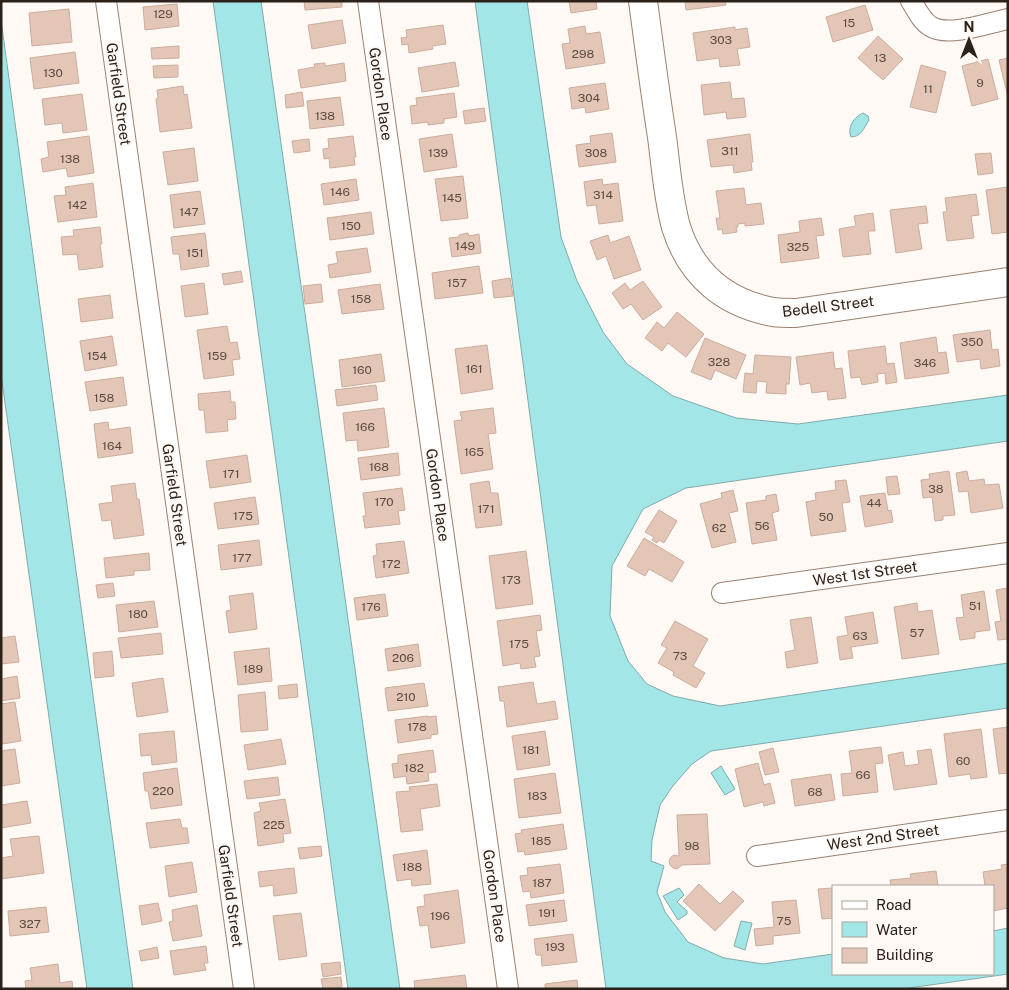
<svg xmlns="http://www.w3.org/2000/svg" width="1009" height="990" viewBox="0 0 1009 990" font-family="'Public Sans',sans-serif">
  <style>
    .water { fill: #a3e6e8; stroke: #7fabaa }
    .building { fill: #e4c6b6; stroke: #cbad9d }
    .lines { fill: none; stroke-linecap: round; stroke-linejoin: round }
    .street-casing { stroke: #9b816f; stroke-width: 22 }
    .secondary-casing { stroke: #9b816f; stroke-width: 30 }
    .street { stroke: #fff; stroke-width: 20 }
    .secondary { stroke: #fff; stroke-width: 28 }
    .labels { text-anchor: middle; dominant-baseline: central; stroke-width: 4; stroke-linejoin: round; paint-order: stroke }
    .number-label { font-size: 12px; fill: #594a40 }
    .street-label { font-size: 15px; fill: #2b2119; stroke: #fef9f5 }
  </style>
  <rect width="100%" height="100%" fill="#fef9f5"/>
  <!-- water -->
  <g class="water">
    <polygon points="213,1 261,1 400,989 348,989"/>
    <polygon points="475,1 527,1 561,237 577,281 603,332 627,364 673,396 736,418 798,424 1008,395 1008,441 686,488 643,509 612,566 610,616 628,661 647,684 673,696 720,706 1008,663 1008,708 711,751 692,764 672,787 660,805 652,840 651,861 664,866 657,892 665,912 688,942 724,958 763,964 833,954 833,974 993,974 993,931 1008,928 1008,974 902,989 606,989"/>
    <polygon points="1,20 133,989 87,989 1,374"/>
    <path d="M 863,113 L 868,116 L 869,120 C 864,128 861,137 851,137 C 847,127 854,117 863,113 Z"/>
    <polygon points="721,766 735,789 725,795 711,773"/>
    <polygon points="679,888 684,895 677,902 687,911 687,914 678,920 663,896"/>
    <polygon points="741,921 752,923 745,950 734,946"/>
  </g>
  <!-- building -->
  <g class="building">
    <polygon points="304,1 342,1 342,7 305,10"/>
    <polygon points="569,1 596,1 597,9 571,13"/>
    <polygon points="685,1 725,1 726,5 686,10"/>
    <polygon points="177,4 179,26 145,30 143,7"/>
    <polygon points="865,5 873,30 833,42 826,17"/>
    <polygon points="69,9 72,42 32,46 29,13"/>
    <polygon points="342,20 346,43 312,49 308,25"/>
    <polygon points="443,25 446,44 432,46 433,49 409,53 408,44 402,45 401,38 407,37 406,30"/>
    <polygon points="585,26 586,34 600,32 605,63 566,69 562,44 570,43 568,29"/>
    <polygon points="735,27 735,30 747,28 750,47 737,49 740,65 720,67 719,58 697,61 693,33"/>
    <polygon points="878,36 903,59 883,80 858,58"/>
    <polygon points="179,46 179,58 152,59 151,48"/>
    <polygon points="75,52 79,83 34,89 30,58"/>
    <polygon points="1008,58 1008,97 999,60"/>
    <polygon points="988,59 998,99 972,106 962,66"/>
    <polygon points="455,62 459,86 422,92 418,68"/>
    <polygon points="325,63 325,66 344,63 346,81 301,88 298,70 315,67 314,64"/>
    <polygon points="178,65 178,77 154,78 153,66"/>
    <polygon points="921,65 946,72 936,113 910,107"/>
    <polygon points="730,82 732,99 744,98 746,117 727,119 726,112 704,115 701,85"/>
    <polygon points="605,83 609,109 586,113 585,107 572,109 569,88"/>
    <polygon points="183,86 184,95 187,94 192,128 160,132 156,99 158,98 157,90"/>
    <polygon points="302,92 304,106 286,108 285,95"/>
    <polygon points="454,93 457,117 444,119 444,123 428,125 428,122 412,124 410,106 417,105 416,98"/>
    <polygon points="82,94 87,130 63,133 62,123 45,125 42,99"/>
    <polygon points="340,97 344,125 310,129 307,101"/>
    <polygon points="484,108 486,121 465,124 463,111"/>
    <polygon points="612,133 616,162 579,167 576,145 591,143 590,136"/>
    <polygon points="452,134 457,167 424,172 419,139"/>
    <polygon points="750,134 753,162 751,162 752,170 734,173 733,165 711,167 707,140"/>
    <polygon points="89,136 94,173 68,177 66,168 43,172 41,159 49,157 47,142"/>
    <polygon points="353,136 356,157 354,157 355,165 330,168 329,158 324,159 323,149 329,148 328,139"/>
    <polygon points="309,139 310,151 294,153 292,141"/>
    <polygon points="194,148 198,181 168,185 163,152"/>
    <polygon points="991,153 993,173 978,175 975,154"/>
    <polygon points="463,176 468,218 441,221 435,179"/>
    <polygon points="356,179 359,200 324,205 321,184"/>
    <polygon points="602,179 603,185 618,183 623,221 599,224 596,205 587,206 584,182"/>
    <polygon points="93,183 97,217 58,222 54,196 66,195 65,187"/>
    <polygon points="1008,187 1008,232 992,234 986,190"/>
    <polygon points="744,188 746,205 761,203 764,224 745,226 745,223 738,224 738,227 736,227 737,232 723,234 722,229 718,230 716,218 720,218 716,191"/>
    <polygon points="200,191 205,224 174,228 170,195"/>
    <polygon points="976,194 979,215 971,216 974,238 947,241 943,212 947,212 945,198"/>
    <polygon points="926,206 928,223 918,224 922,249 896,253 890,210"/>
    <polygon points="371,212 374,234 330,240 327,218"/>
    <polygon points="873,213 875,231 868,231 871,254 843,257 839,229 856,226 854,216"/>
    <polygon points="821,218 824,235 816,236 819,258 781,263 778,235 800,232 799,221"/>
    <polygon points="100,227 102,244 100,244 103,267 79,270 77,254 63,255 61,237 74,236 73,230"/>
    <polygon points="205,233 209,266 181,270 179,254 173,254 171,237"/>
    <polygon points="468,233 469,236 479,234 481,253 452,257 449,238 459,237 459,235"/>
    <polygon points="608,235 610,243 629,236 641,270 614,279 606,256 597,260 590,241"/>
    <polygon points="367,248 371,272 330,278 328,265 338,263 336,252"/>
    <polygon points="479,266 483,293 435,299 432,273"/>
    <polygon points="241,271 243,282 224,285 222,274"/>
    <polygon points="510,278 513,296 494,298 492,281"/>
    <polygon points="643,281 662,307 643,320 631,304 623,309 612,293 625,283 630,290"/>
    <polygon points="204,283 208,314 185,317 181,286"/>
    <polygon points="321,284 323,302 305,304 303,286"/>
    <polygon points="380,284 384,309 342,314 338,290"/>
    <polygon points="110,295 113,318 81,322 78,299"/>
    <polygon points="677,312 704,334 686,357 668,343 662,351 645,338 657,322 664,328"/>
    <polygon points="227,326 230,343 237,342 240,359 232,360 234,375 204,379 197,330"/>
    <polygon points="990,330 992,350 998,349 1000,366 981,369 980,359 957,362 953,335"/>
    <polygon points="112,336 117,365 85,371 80,341"/>
    <polygon points="936,337 938,353 946,352 949,373 905,379 900,343"/>
    <polygon points="705,338 746,355 736,379 715,370 711,380 691,372"/>
    <polygon points="487,345 493,389 461,394 455,349"/>
    <polygon points="885,346 887,364 894,363 897,382 886,384 885,373 877,374 878,382 862,385 860,377 851,378 848,351"/>
    <polygon points="833,352 835,369 842,368 846,398 828,400 827,391 812,393 810,383 800,385 796,357"/>
    <polygon points="381,354 385,381 342,387 339,360"/>
    <polygon points="755,355 791,357 789,384 786,384 786,394 766,393 767,382 757,381 756,393 743,392 745,373 753,374"/>
    <polygon points="123,377 127,405 90,411 85,382"/>
    <polygon points="376,385 378,400 337,406 335,390"/>
    <polygon points="230,391 231,402 235,402 236,419 227,420 228,431 206,433 204,410 199,410 198,394"/>
    <polygon points="384,408 389,447 358,451 357,440 346,441 343,413"/>
    <polygon points="493,408 496,433 488,434 493,469 461,474 454,421 462,420 460,412"/>
    <polygon points="108,422 109,430 130,427 133,453 98,458 94,424"/>
    <polygon points="398,453 400,475 361,480 358,458"/>
    <polygon points="247,455 251,482 210,488 206,461"/>
    <polygon points="949,471 955,515 943,516 943,520 935,521 932,497 923,498 921,480 930,479 929,474"/>
    <polygon points="967,471 969,481 984,479 985,485 999,484 1003,508 971,513 968,491 959,492 956,473"/>
    <polygon points="897,476 900,494 888,495 886,477"/>
    <polygon points="846,480 850,502 842,503 846,531 811,536 806,502 816,500 815,493 836,490 835,481"/>
    <polygon points="489,481 491,493 498,493 502,525 476,528 470,484"/>
    <polygon points="135,483 137,499 139,499 144,535 114,539 111,520 102,521 99,504 113,502 111,486"/>
    <polygon points="402,488 405,510 398,511 400,524 365,528 363,516 366,516 363,493"/>
    <polygon points="733,490 738,511 729,513 736,542 712,548 700,504 722,498 721,493"/>
    <polygon points="885,493 888,511 891,510 893,522 865,527 860,496"/>
    <polygon points="776,494 779,511 772,513 777,540 752,544 746,503 766,500 766,496"/>
    <polygon points="255,497 259,524 218,529 214,503"/>
    <polygon points="659,510 677,521 664,543 659,540 657,543 652,540 654,537 645,532"/>
    <polygon points="644,538 684,562 672,582 649,569 645,576 627,566"/>
    <polygon points="259,540 262,565 221,570 218,545"/>
    <polygon points="404,541 409,573 376,578 373,556 377,555 376,544"/>
    <polygon points="526,551 533,604 496,609 489,556"/>
    <polygon points="149,553 150,570 134,571 134,575 106,578 104,558"/>
    <polygon points="113,583 115,596 98,598 96,585"/>
    <polygon points="1008,588 1008,639 998,640 995,622 1001,621 996,590"/>
    <polygon points="984,591 990,630 975,632 975,638 960,640 956,618 964,617 961,595"/>
    <polygon points="253,593 257,629 229,633 226,611 231,610 229,596"/>
    <polygon points="385,594 388,616 357,620 354,598"/>
    <polygon points="154,601 158,627 119,632 116,605"/>
    <polygon points="917,603 918,612 932,610 939,654 902,659 894,607"/>
    <polygon points="873,612 878,643 851,647 853,658 840,660 837,637 848,635 845,617"/>
    <polygon points="540,615 542,630 536,631 540,656 534,657 536,667 521,669 520,663 503,666 497,621"/>
    <polygon points="811,617 818,663 787,668 785,652 795,650 790,620"/>
    <polygon points="675,621 708,639 693,666 705,673 696,688 673,675 674,672 658,663 667,648 661,645"/>
    <polygon points="161,633 163,654 121,658 118,638"/>
    <polygon points="15,636 19,662 1,664 1,638"/>
    <polygon points="418,644 421,666 388,671 385,649"/>
    <polygon points="269,648 272,681 238,685 234,652"/>
    <polygon points="112,651 114,676 95,678 93,653"/>
    <polygon points="17,676 20,698 1,701 1,679"/>
    <polygon points="163,678 168,712 137,717 132,683"/>
    <polygon points="533,682 537,704 555,701 558,719 507,727 504,701 500,701 498,687"/>
    <polygon points="424,683 428,706 388,711 385,688"/>
    <polygon points="297,684 298,697 279,699 278,686"/>
    <polygon points="265,692 268,730 241,732 238,695"/>
    <polygon points="15,702 21,741 2,744 1,704"/>
    <polygon points="428,716 428,717 436,716 438,734 431,735 431,738 398,743 395,720"/>
    <polygon points="1008,727 1008,773 999,774 993,729"/>
    <polygon points="981,729 987,777 971,779 970,774 949,777 944,734"/>
    <polygon points="174,731 177,762 152,765 151,755 141,756 139,734"/>
    <polygon points="545,731 550,765 517,770 512,736"/>
    <polygon points="281,739 286,764 248,770 244,745"/>
    <polygon points="881,747 883,763 875,764 878,792 843,796 841,774 852,773 849,751"/>
    <polygon points="773,748 779,772 765,775 759,752"/>
    <polygon points="15,749 20,783 1,786 1,751"/>
    <polygon points="931,749 937,784 894,790 888,755 903,752 905,766 919,764 917,751"/>
    <polygon points="433,750 436,772 428,773 429,781 407,784 406,776 394,778 392,764 398,763 398,755"/>
    <polygon points="758,763 764,785 770,783 775,803 764,806 763,802 744,807 735,769"/>
    <polygon points="177,768 182,805 151,809 148,791 145,791 143,773"/>
    <polygon points="555,773 561,813 519,818 514,779"/>
    <polygon points="831,774 835,800 795,806 791,780"/>
    <polygon points="278,777 280,795 247,799 244,781"/>
    <polygon points="437,784 440,806 420,809 423,830 401,832 396,792 410,791 409,787"/>
    <polygon points="285,799 291,833 283,834 284,842 258,846 254,813 261,811 259,803"/>
    <polygon points="27,801 31,823 1,828 1,805"/>
    <polygon points="707,814 710,864 682,865 677,869 673,868 670,865 669,861 671,857 674,855 679,856 677,815"/>
    <polygon points="180,819 182,828 187,828 189,843 150,848 146,823"/>
    <polygon points="563,824 567,849 525,855 524,851 518,852 515,834 522,833 521,830"/>
    <polygon points="39,836 44,873 1,879 1,858 13,856 10,839"/>
    <polygon points="321,846 322,856 300,859 298,848"/>
    <polygon points="427,850 431,884 412,886 411,879 397,881 393,855"/>
    <polygon points="192,862 197,892 169,897 165,866"/>
    <polygon points="560,864 564,893 531,898 530,891 523,892 520,876 528,875 527,868"/>
    <polygon points="1008,864 1008,908 993,911 993,886 985,886 983,872 1002,869 1001,865"/>
    <polygon points="294,868 297,893 274,896 273,885 260,887 258,872"/>
    <polygon points="936,871 938,886 891,886 890,880 911,878 910,874"/>
    <polygon points="699,884 720,904 733,891 744,901 715,931 683,901"/>
    <polygon points="833,888 833,918 822,919 818,889"/>
    <polygon points="458,890 465,943 431,948 428,925 420,926 417,907 425,906 424,895"/>
    <polygon points="564,900 567,921 529,926 526,905"/>
    <polygon points="796,900 800,933 773,936 773,944 756,946 754,929 774,927 772,902"/>
    <polygon points="158,903 162,921 142,925 139,906"/>
    <polygon points="197,905 202,936 173,941 169,922 173,921 172,910"/>
    <polygon points="46,907 49,932 10,936 8,911"/>
    <polygon points="301,913 307,956 279,960 273,916"/>
    <polygon points="573,934 577,962 542,966 541,955 536,955 534,939"/>
    <polygon points="206,946 208,963 204,963 206,970 174,975 170,951"/>
    <polygon points="157,947 159,958 141,961 139,951"/>
    <polygon points="340,962 341,974 323,977 321,964"/>
    <polygon points="58,964 60,983 72,981 73,989 26,989 25,981 32,980 30,968"/>
    <polygon points="465,975 467,989 415,989 414,981"/>
    <polygon points="341,977 342,987 323,989 321,979"/>
    <polygon points="577,980 578,989 545,989 545,984"/>
  </g>
  <g class="lines">
    <!-- street casing -->
    <g class="street-casing">
      <g id="street">
        <polyline points="106,1 244,989"/>
        <polyline points="368,1 508,989"/>
        <path d="M 911,1 C 916,9 922,21 930,26 C 948,38 988,23 1008,19"/>
        <polyline points="722,593 1008,553"/>
        <polyline points="757,856 1008,820"/>
      </g>
    </g>
    <!-- secondary casing -->
    <g class="secondary-casing">
      <path id="secondary" d="M 643,1 C 649,46 655,92 662,137 C 666,167 668,198 676,227 C 691,275 725,303 773,312 C 781,313 789,313 796,313 L 1008,282"/>
    </g>
    <!-- street -->
    <use href="#street" class="street"/>
    <!-- secondary -->
    <use href="#secondary" class="secondary"/>
  </g>
  <g class="labels">
    <!-- number labels -->
    <g class="number-label">
      <text x="163" y="14">129</text>
      <text x="849" y="23">15</text>
      <text x="721" y="40">303</text>
      <text x="583" y="54">298</text>
      <text x="880" y="58">13</text>
      <text x="53" y="73">130</text>
      <text x="980" y="83">9</text>
      <text x="928" y="89">11</text>
      <text x="589" y="98">304</text>
      <text x="325" y="116">138</text>
      <text x="730" y="151">311</text>
      <text x="438" y="153">139</text>
      <text x="596" y="153">308</text>
      <text x="70" y="159">138</text>
      <text x="340" y="192">146</text>
      <text x="603" y="195">314</text>
      <text x="452" y="198">145</text>
      <text x="77" y="205">142</text>
      <text x="189" y="212">147</text>
      <text x="351" y="226">150</text>
      <text x="465" y="246">149</text>
      <text x="798" y="247">325</text>
      <text x="195" y="253">151</text>
      <text x="457" y="283">157</text>
      <text x="361" y="299">158</text>
      <text x="972" y="342">350</text>
      <text x="97" y="356">154</text>
      <text x="217" y="356">159</text>
      <text x="719" y="362">328</text>
      <text x="925" y="363">346</text>
      <text x="474" y="369">161</text>
      <text x="362" y="370">160</text>
      <text x="104" y="398">158</text>
      <text x="365" y="427">166</text>
      <text x="112" y="446">164</text>
      <text x="474" y="452">165</text>
      <text x="379" y="467">168</text>
      <text x="231" y="474">171</text>
      <text x="936" y="489">38</text>
      <text x="384" y="502">170</text>
      <text x="874" y="503">44</text>
      <text x="486" y="509">171</text>
      <text x="243" y="516">175</text>
      <text x="826" y="517">50</text>
      <text x="762" y="526">56</text>
      <text x="719" y="528">62</text>
      <text x="242" y="558">177</text>
      <text x="391" y="564">172</text>
      <text x="511" y="580">173</text>
      <text x="975" y="606">51</text>
      <text x="371" y="607">176</text>
      <text x="138" y="614">180</text>
      <text x="917" y="633">57</text>
      <text x="860" y="636">63</text>
      <text x="519" y="644">175</text>
      <text x="680" y="656">73</text>
      <text x="403" y="658">206</text>
      <text x="253" y="669">189</text>
      <text x="406" y="697">210</text>
      <text x="417" y="727">178</text>
      <text x="531" y="750">181</text>
      <text x="963" y="761">60</text>
      <text x="414" y="768">182</text>
      <text x="863" y="775">66</text>
      <text x="163" y="791">220</text>
      <text x="815" y="792">68</text>
      <text x="537" y="796">183</text>
      <text x="274" y="825">225</text>
      <text x="541" y="841">185</text>
      <text x="692" y="846">98</text>
      <text x="412" y="867">188</text>
      <text x="542" y="883">187</text>
      <text x="547" y="913">191</text>
      <text x="440" y="916">196</text>
      <text x="784" y="921">75</text>
      <text x="30" y="924">327</text>
      <text x="555" y="947">193</text>
    </g>
    <!-- street labels -->
    <g class="street-label">
      <text transform="translate(119 94) rotate(82)">Garfield Street</text>
      <text transform="translate(381 94) rotate(82)">Gordon Place</text>
      <text transform="translate(828 306) rotate(-7)">Bedell Street</text>
      <text transform="translate(175 495) rotate(82)">Garfield Street</text>
      <text transform="translate(438 495) rotate(82)">Gordon Place</text>
      <text transform="translate(865 573) rotate(-8)">West 1st Street</text>
      <text transform="translate(883 837) rotate(-8)">West 2nd Street</text>
      <text transform="translate(231 896) rotate(82)">Garfield Street</text>
      <text transform="translate(495 896) rotate(82)">Gordon Place</text>
    </g>
  </g>
  <!-- border -->
  <rect width="1009" height="990" fill="none" stroke="#2b2119" stroke-width="5"/>
  <!-- legend -->
  <rect x="832" y="885" width="162" height="90" fill="#fef9f5" stroke="#aaa39d"/>
  <rect x="842" y="901" width="25" height="8" fill="#ffffff" stroke="#aaa39d"/>
  <text x="876" y="910" font-size="15" fill="#2b2119">Road</text>
  <rect x="842" y="922" width="25" height="15" fill="#a3e6e8" stroke="#aaa39d"/>
  <text x="876" y="935" font-size="15" fill="#2b2119">Water</text>
  <rect x="842" y="948" width="25" height="15" fill="#e4c6b6" stroke="#aaa39d"/>
  <text x="876" y="960" font-size="15" fill="#2b2119">Building</text>
  <!-- north arrow -->
  <g transform="translate(969 40)" stroke="#fef9f5" stroke-width="4" paint-order="stroke">
  <path d="M0-4L9 19L0 12L-9 19Z" fill="#2b2119"/>
  <text y="-8" font-size="14" font-weight="bold" text-anchor="middle" fill="#2b2119">N</text>
  </g>
</svg>
